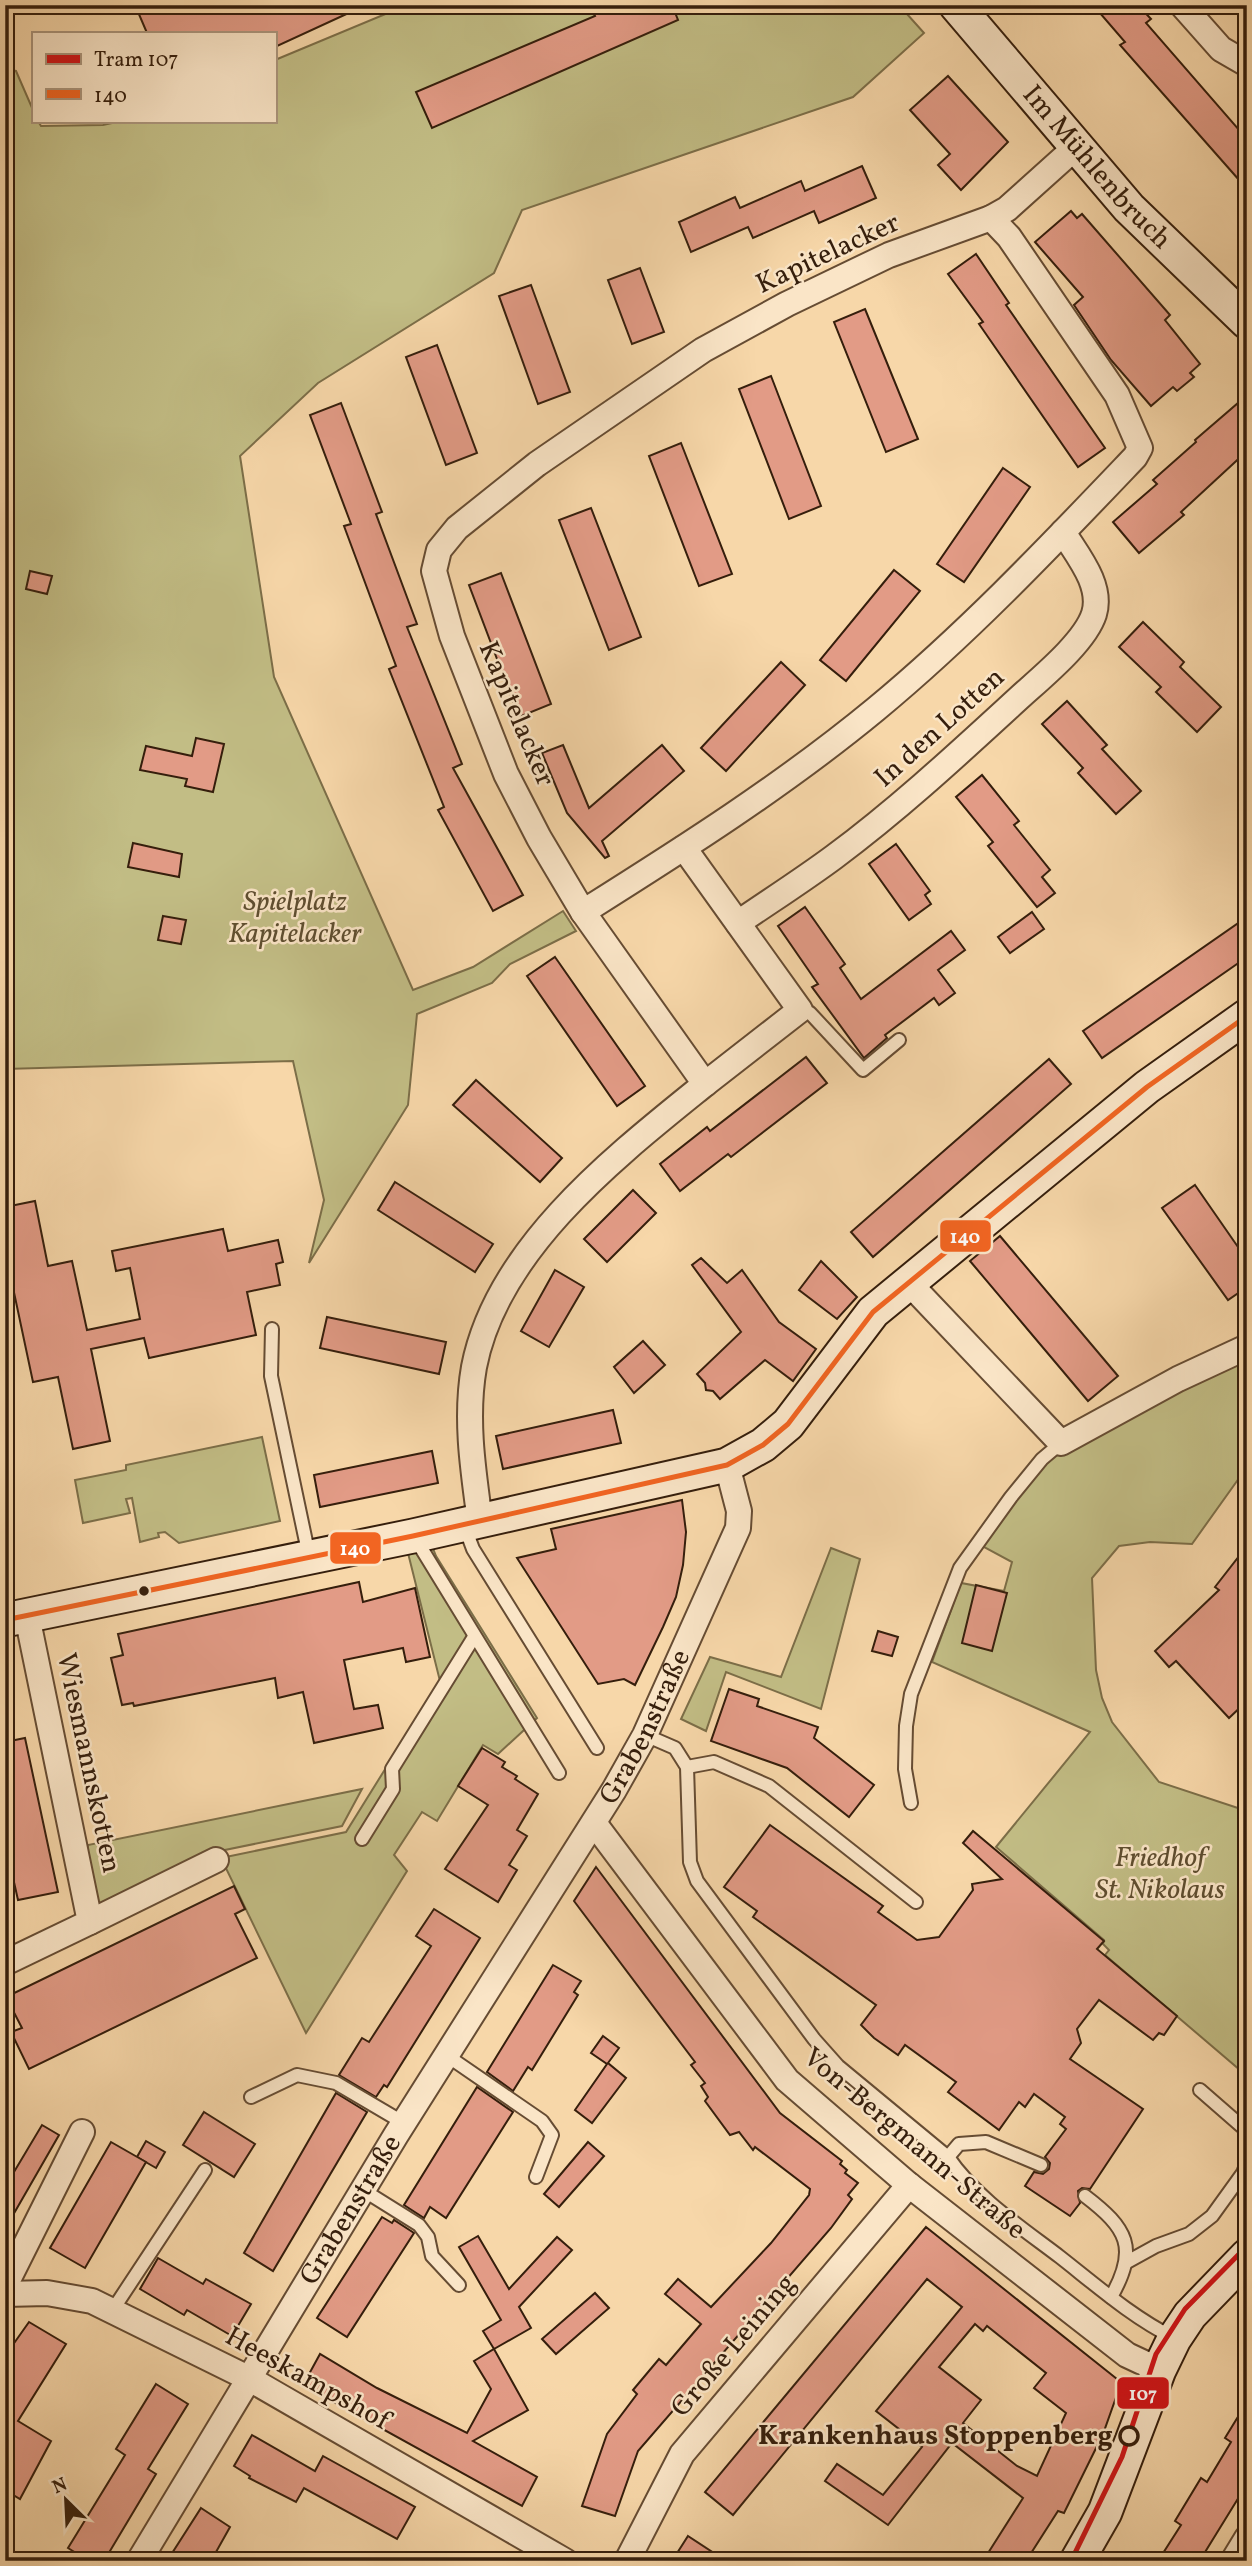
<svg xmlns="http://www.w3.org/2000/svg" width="1252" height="2566" viewBox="0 0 1252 2566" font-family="Vollkorn,serif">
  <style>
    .green { fill: #c2bd85; stroke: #7c6e48; stroke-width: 2 }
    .building { fill: #e29b86; stroke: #351e0c; stroke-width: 2; fill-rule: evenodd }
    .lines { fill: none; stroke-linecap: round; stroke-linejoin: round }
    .lane-casing { stroke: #664c33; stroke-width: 16 }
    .street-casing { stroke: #664c33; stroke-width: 28 }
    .secondary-casing { stroke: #351e0c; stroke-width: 37 }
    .lane { stroke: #fae5c7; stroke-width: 12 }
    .street { stroke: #fae5c7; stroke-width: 24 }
    .secondary { stroke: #fae5c7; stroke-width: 33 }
    .bus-1-casing { stroke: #fae5c7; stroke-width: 10 }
    .bus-1 { stroke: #f26522; stroke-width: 5 }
    .tram-1-casing { stroke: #fae5c7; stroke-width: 10 }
    .tram-1 { stroke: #d01519; stroke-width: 5 }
    .bus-dot { fill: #351e0c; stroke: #fae5c7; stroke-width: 2.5 }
    .stop-dot { fill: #fae5c7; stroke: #351e0c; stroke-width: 3.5 }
    .labels { text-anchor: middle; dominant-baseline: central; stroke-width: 5; stroke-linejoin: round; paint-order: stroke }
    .street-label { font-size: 28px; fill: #351e0c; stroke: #fae5c7 }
    .park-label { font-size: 28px; font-style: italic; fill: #5f4e30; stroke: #fae5c7 }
    .stop-label { font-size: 28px; font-weight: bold; fill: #351e0c; stroke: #fae5c7; text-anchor: end }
    .line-badge { stroke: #fae5c7; stroke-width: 2.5 }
    .badge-label { font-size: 19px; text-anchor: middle; font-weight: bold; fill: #fff }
  </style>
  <rect width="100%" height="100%" fill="#f7d7a9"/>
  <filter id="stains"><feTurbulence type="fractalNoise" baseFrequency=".00286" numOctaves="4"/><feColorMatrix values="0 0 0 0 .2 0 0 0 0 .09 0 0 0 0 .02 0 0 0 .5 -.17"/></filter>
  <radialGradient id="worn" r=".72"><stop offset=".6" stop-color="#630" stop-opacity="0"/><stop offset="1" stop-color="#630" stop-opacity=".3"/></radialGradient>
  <!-- green -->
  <g class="green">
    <polygon points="407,5 899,5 924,33 853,97 522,210 494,273 318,383 240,456 274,677 413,990 473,967 563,911 576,931 510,964 492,983 417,1014 408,1105 309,1263 324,1200 293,1061 5,1069 5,69 16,71 33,110 33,121 38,121 41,126 103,125 121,121 275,121 275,60"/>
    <polygon points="1247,1356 1247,1467 1192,1544 1150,1542 1119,1546 1092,1578 1096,1670 1102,1698 1112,1722 1159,1782 1247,1811 1247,2076 1105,1955 1109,1950 1103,1944 1104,1940 996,1847 1090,1732 932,1662 961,1583 1004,1591 1012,1562 982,1546 1014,1501 1056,1451"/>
    <polygon points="262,1437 280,1521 179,1543 165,1532 158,1533 159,1537 140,1542 132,1498 126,1499 130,1513 83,1523 75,1480 126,1470 126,1465"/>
    <polygon points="428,1536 436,1556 537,1718 498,1754 483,1745 437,1821 422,1812 394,1855 407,1871 306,2033 221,1858 346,1832 440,1681 405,1541"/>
    <polygon points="831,1548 860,1559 821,1709 726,1672 706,1731 681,1719 710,1657 781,1677"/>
    <polygon points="362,1789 342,1826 220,1851 94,1915 85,1865 88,1845"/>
  </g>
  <!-- building -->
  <g class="building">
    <polygon points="135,5 366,5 275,47 275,33 147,33"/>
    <polygon points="613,5 672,5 678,20 432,128 416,92 595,16 594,14"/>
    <polygon points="1093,5 1138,5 1151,19 1146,23 1247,139 1247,189 1120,45 1125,42"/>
    <polygon points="948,76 1008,142 961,190 938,165 950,154 910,110"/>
    <polygon points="862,166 876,198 819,223 814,211 753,238 748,227 691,252 679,222 735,197 740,208 801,181 805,191"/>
    <polygon points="1071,211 1077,218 1082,214 1170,315 1165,320 1200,364 1190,373 1194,377 1177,391 1173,387 1151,406 1111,360 1074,305 1083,297 1035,242"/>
    <polygon points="976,254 1009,303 1006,305 1105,448 1078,467 979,324 983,322 948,274"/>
    <polygon points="640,268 664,332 632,344 608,280"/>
    <polygon points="531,285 570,392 538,404 499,296"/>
    <polygon points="865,309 918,439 886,452 834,322"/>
    <polygon points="437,345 477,453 446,465 406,357"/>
    <polygon points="771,376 821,506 789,519 739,389"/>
    <polygon points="341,403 382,512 376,514 417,624 407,627 462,764 453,768 523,895 493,911 438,810 444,807 389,669 396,666 344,526 351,524 310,415"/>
    <polygon points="1238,403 1247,413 1247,451 1181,512 1184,515 1139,553 1113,522 1157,484 1153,480 1196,442 1195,440"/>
    <polygon points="681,443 732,574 699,586 649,456"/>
    <polygon points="1003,468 1030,487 964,582 937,564"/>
    <polygon points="591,508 641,637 609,650 559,520"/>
    <polygon points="894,570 920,591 846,681 820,660"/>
    <polygon points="30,571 52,576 47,594 26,589"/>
    <polygon points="501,573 551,704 519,717 469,585"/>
    <polygon points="1143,622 1184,662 1180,667 1221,707 1197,732 1156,692 1161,687 1119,647"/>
    <polygon points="781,662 805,685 726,771 701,748"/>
    <polygon points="1067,701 1107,745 1102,749 1141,791 1116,814 1078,773 1083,768 1042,724"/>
    <polygon points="196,738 224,744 213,792 185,786 187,779 140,770 146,746 192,756"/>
    <polygon points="563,745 589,808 662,745 684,771 602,841 609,856 605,858 567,813 542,753"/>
    <polygon points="982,775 1019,821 1014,825 1050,870 1042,877 1055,893 1037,907 988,846 993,842 956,797"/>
    <polygon points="133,843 182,854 179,877 128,867"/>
    <polygon points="896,844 930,891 925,895 931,904 909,920 869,864"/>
    <polygon points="805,907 845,964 840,968 861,999 951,931 965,950 938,970 955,993 939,1005 934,998 885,1035 887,1038 864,1058 812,987 818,984 778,926"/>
    <polygon points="1032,912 1044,929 1010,953 998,937"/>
    <polygon points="163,916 186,920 181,944 158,940"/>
    <polygon points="1247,917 1247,957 1102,1058 1083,1031"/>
    <polygon points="555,957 645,1086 617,1106 527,976"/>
    <polygon points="806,1057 827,1083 731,1157 728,1154 680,1191 660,1164 707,1127 710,1131"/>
    <polygon points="1049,1059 1071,1084 873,1257 851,1232"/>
    <polygon points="476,1080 562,1158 540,1182 453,1105"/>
    <polygon points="395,1182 493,1244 475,1272 378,1210"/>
    <polygon points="1195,1185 1247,1260 1247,1287 1228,1300 1162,1208"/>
    <polygon points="633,1190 656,1213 607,1262 584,1239"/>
    <polygon points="35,1201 48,1266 72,1261 87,1330 140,1319 130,1268 116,1271 112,1251 223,1229 228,1251 278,1240 283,1262 276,1264 280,1285 247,1292 256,1335 149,1358 144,1338 91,1349 110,1441 73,1449 58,1377 33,1382 5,1250 5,1207"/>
    <polygon points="1000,1236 1118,1376 1088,1401 970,1261"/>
    <polygon points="701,1258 727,1283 742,1270 779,1322 816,1349 793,1381 765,1360 720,1399 713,1391 706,1390 705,1383 697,1374 741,1332 692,1265"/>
    <polygon points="821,1261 857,1297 837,1319 799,1290"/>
    <polygon points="555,1270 584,1287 549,1347 521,1331"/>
    <polygon points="327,1317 446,1342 439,1374 320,1348"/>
    <polygon points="643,1341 665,1365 634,1393 614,1367"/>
    <polygon points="613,1410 621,1443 503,1469 496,1436"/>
    <polygon points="432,1451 438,1483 320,1507 314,1475"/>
    <polygon points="682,1500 686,1532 683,1565 676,1597 663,1627 635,1685 624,1679 598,1684 517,1558 556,1549 551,1529"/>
    <polygon points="1247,1546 1247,1701 1229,1718 1176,1661 1169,1667 1155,1651 1219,1590 1215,1587"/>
    <polygon points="359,1582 363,1602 415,1588 430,1657 406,1662 403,1648 344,1660 354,1709 378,1705 383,1728 314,1743 303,1692 278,1698 275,1678 134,1706 133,1703 122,1705 111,1658 123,1655 118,1634"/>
    <polygon points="976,1585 1007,1593 992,1651 962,1643"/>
    <polygon points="878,1631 898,1637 892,1656 872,1651"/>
    <polygon points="729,1689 759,1699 757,1706 818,1727 814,1738 874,1785 849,1817 787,1768 711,1741"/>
    <polygon points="25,1738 58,1892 18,1900 5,1842 5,1742"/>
    <polygon points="482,1748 505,1762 502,1767 517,1776 515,1779 538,1794 517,1830 527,1836 509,1865 517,1870 498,1902 445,1869 488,1805 458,1786"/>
    <polygon points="770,1825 883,1906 878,1912 917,1940 939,1937 973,1890 972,1884 1002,1879 963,1843 973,1831 1104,1941 1097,1949 1177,2016 1164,2035 1159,2033 1153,2040 1099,2000 1077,2029 1081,2043 1070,2059 1143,2109 1090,2189 1082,2188 1078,2191 1080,2203 1070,2216 1025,2186 1034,2172 1043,2174 1049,2169 1050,2163 1045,2157 1066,2129 1060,2124 1065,2117 1034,2094 1025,2107 1019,2102 999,2130 948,2092 956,2082 905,2045 898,2055 874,2038 861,2025 876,2005 753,1917 757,1911 724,1887"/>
    <polygon points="596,1867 780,2113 842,2161 840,2164 847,2170 845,2173 858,2183 848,2195 852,2199 831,2228 638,2451 615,2516 582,2506 607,2434 637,2394 633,2390 659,2359 666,2365 701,2324 665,2294 678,2279 711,2307 771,2243 809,2195 810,2189 755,2147 753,2150 739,2132 730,2135 705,2101 708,2097 701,2086 705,2083 691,2065 695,2062 574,1901"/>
    <polygon points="234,1886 245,1909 235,1914 257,1958 29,2069 11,2032 22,2028 6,1997"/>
    <polygon points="434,1909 480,1938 387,2087 384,2085 376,2097 339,2075 362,2038 369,2042 431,1946 416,1936"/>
    <polygon points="553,1965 581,1981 574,1992 578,1995 532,2070 528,2067 513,2091 487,2072"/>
    <polygon points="603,2036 619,2048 608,2063 626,2078 592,2123 575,2110 607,2064 591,2053"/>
    <polygon points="477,2087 513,2112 446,2218 430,2207 424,2218 404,2205"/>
    <polygon points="336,2093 367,2112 273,2271 244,2253"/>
    <polygon points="204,2112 255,2144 234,2177 183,2145"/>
    <polygon points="42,2125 59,2135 5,2229 5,2187"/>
    <polygon points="146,2141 165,2152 156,2168 137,2157"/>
    <polygon points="111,2142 146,2162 85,2268 50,2248"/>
    <polygon points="588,2142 604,2156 559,2207 544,2194"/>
    <polygon points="382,2217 392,2223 394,2220 414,2233 347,2337 317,2318"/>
    <path d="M 926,2227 L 1117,2379 L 1119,2389 L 1103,2434 L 1064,2513 L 1058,2511 L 1026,2561 L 983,2561 L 1023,2498 L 952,2443 L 888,2525 L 825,2481 L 837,2464 L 883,2495 L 922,2447 L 876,2411 L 962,2307 L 927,2279 L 733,2515 L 705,2492 ZM 975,2324 L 983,2331 L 987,2326 L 1046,2373 L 1034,2388 L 1066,2413 L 1037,2476 L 1017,2466 L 963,2423 L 981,2400 L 939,2367 Z"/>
    <polygon points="478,2236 509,2289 557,2237 572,2250 519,2307 531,2328 494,2349 483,2331 501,2320 459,2247"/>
    <polygon points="158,2258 203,2284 206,2279 251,2304 232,2336 187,2310 184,2315 140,2289"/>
    <polygon points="595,2293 609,2308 556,2354 542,2339"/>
    <polygon points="29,2322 66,2344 18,2421 51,2441 20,2499 5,2490 5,2356"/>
    <polygon points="494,2349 528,2410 473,2441 537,2477 522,2506 303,2385 320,2354 377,2388 467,2433 491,2389 474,2361"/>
    <polygon points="156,2384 188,2404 148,2469 156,2474 104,2561 89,2561 68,2548 125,2455 116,2449"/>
    <polygon points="1247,2402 1247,2484 1202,2557 1196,2553 1191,2561 1158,2561 1181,2525 1175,2521 1201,2478 1207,2482 1231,2442 1225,2438"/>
    <polygon points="252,2435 315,2471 323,2456 415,2507 397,2539 304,2488 296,2502 249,2478 250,2476 234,2466"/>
    <polygon points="201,2508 230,2527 211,2561 167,2561"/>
    <polygon points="688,2536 726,2561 672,2561"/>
  </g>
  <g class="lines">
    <!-- lane casing -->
    <g class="lane-casing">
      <g id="lane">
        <polyline points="800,1010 810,1013 863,1070 899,1040"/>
        <polyline points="272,1329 271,1376 309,1556"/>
        <polyline points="464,1525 473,1549 597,1748"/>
        <polyline points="415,1538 559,1773"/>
        <path d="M 645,1735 L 675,1748 L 687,1767 L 690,1862 L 697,1881 L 814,2039 L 838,2066 L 948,2157 C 975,2197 1022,2228 1060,2257 C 1097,2286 1132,2317 1174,2338"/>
        <polyline points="687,1767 714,1762 769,1786 916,1902"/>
        <polyline points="911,1803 905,1769 906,1726 911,1694 960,1568 1011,1497 1042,1459 1061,1443"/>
        <polyline points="362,1839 393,1789 392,1769 474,1637"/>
        <polyline points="446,2055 542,2121 552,2135 536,2177"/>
        <polyline points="1200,2090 1247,2131"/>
        <polyline points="251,2097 297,2075 336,2083 404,2123"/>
        <polyline points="948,2157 959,2144 986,2142 1041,2165"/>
        <polyline points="363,2190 419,2225 428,2237 432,2256 459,2285"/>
        <path d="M 1085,2196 C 1127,2228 1139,2248 1111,2297"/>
        <polyline points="1127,2262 1156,2246 1189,2234 1212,2216 1243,2173 1247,2163"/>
        <polyline points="112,2311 205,2170"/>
      </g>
    </g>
    <!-- street casing -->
    <g class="street-casing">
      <g id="street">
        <polyline points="1182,5 1221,49 1247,64"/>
        <polyline points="684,848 800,1010 705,1084"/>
        <path d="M 583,912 C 683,849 784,785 876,709 C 969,632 1052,544 1135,457 L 1140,448 L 1117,395 L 1009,237 L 991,218"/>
        <path d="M 738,923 C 770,901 803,880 834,857 C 900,808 960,752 1020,697 C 1042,677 1085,642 1094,614 C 1103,585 1077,555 1063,532"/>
        <polyline points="908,1282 1061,1443 1178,1379 1247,1347"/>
        <path d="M 480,1521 C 473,1470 465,1418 474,1367 C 497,1248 616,1156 705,1084 L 583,912 L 539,838 L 506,774 L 452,636 L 434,571 L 439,550 L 457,528 L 537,464 L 703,350 L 787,304 L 889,255 L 991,218 L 1007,209 L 1076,147"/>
        <polyline points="594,1823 787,2080 909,2185 1127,2355 1159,2370"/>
        <polyline points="90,1922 216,1860"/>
        <polyline points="5,1963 90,1922 27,1616"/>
        <polyline points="5,2286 82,2132"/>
        <polyline points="5,2294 47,2293 92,2301 248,2378 565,2561"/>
        <path id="s1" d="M 139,2561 L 396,2135 L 614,1790 L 645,1735 L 738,1528 L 739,1511 L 727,1465"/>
        <polyline points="627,2561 682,2454 909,2185"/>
        <polyline points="1233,2561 1247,2538"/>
      </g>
    </g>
    <!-- secondary casing -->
    <g class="secondary-casing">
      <g id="secondary">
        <path id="s2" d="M 956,5 L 1129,208 L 1247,322"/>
        <polyline points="5,1620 413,1536 727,1465 763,1445 788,1424 873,1312 1147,1087 1247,1016"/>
        <polyline points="1077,2561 1105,2512 1159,2370 1174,2339 1190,2315 1247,2256"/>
      </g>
    </g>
    <!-- lane -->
    <use href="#lane" class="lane"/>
    <!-- street -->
    <use href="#street" class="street"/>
    <!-- secondary -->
    <use href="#secondary" class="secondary"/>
    <!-- bus-1 casing -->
    <g class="bus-1-casing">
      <polyline id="bus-1" points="5,1620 413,1536 727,1465 763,1445 788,1424 873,1312 1147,1087 1247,1016"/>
    </g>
    <!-- bus-1 -->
    <use href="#bus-1" class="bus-1"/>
    <!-- tram-1 casing -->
    <g class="tram-1-casing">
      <polyline id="tram-1" points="1071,2561 1122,2457 1156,2354 1185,2309 1247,2246"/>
    </g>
    <!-- tram-1 -->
    <use href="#tram-1" class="tram-1"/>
  </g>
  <!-- markers -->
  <circle class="bus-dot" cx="144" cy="1591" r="6"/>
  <circle class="stop-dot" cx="1129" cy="2436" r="9"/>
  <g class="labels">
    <!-- street labels -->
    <g class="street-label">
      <text stroke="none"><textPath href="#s2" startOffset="215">Im Mühlenbruch</textPath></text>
      <text transform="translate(828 254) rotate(-25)">Kapitelacker</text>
      <text transform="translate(516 714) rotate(67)">Kapitelacker</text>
      <text transform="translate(940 728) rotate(-42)">In den Lotten</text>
      <text stroke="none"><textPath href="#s1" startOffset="976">Grabenstraße</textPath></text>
      <text transform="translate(88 1763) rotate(78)">Wiesmannskotten</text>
      <text transform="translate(914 2144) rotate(40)">Von-Bergmann-Straße</text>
      <text stroke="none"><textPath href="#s1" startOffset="410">Grabenstraße</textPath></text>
      <text transform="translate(734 2346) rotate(-50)">Große Leining</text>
      <text transform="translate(307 2379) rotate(29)">Heeskampshof</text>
    </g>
    <!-- park labels -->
    <g class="park-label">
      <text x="295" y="902">Spielplatz<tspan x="295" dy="32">Kapitelacker</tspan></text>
      <text x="1160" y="1858">Friedhof<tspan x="1160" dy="32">St. Nikolaus</tspan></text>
    </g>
    <!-- stop labels -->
    <g class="stop-label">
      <text x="1113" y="2436">Krankenhaus Stoppenberg</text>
    </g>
  </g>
  <g class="line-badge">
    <rect x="939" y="1219" width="53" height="34" rx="7" fill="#f26522"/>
    <rect x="329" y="1531" width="53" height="34" rx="7" fill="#f26522"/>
    <rect x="1116" y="2376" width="54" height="34" rx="7" fill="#d01519"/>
  </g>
  <g class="badge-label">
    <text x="965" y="1243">140</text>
    <text x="355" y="1555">140</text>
    <text x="1143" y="2400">107</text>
  </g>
  <!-- margin -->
  <rect width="1252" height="2566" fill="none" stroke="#f7d7a9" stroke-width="28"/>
  <rect x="7" y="7" width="1238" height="2552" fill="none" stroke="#351e0c" stroke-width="3.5"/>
  <rect x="14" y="14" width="1224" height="2538" fill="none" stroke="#351e0c" stroke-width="2"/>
  <!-- legend -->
  <rect x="32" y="32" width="245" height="91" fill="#fae5c7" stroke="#ab957c" stroke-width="2"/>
  <rect x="46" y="54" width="35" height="10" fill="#d01519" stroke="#ab957c" stroke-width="2"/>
  <text x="94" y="66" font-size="21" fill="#351e0c">Tram 107</text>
  <rect x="46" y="89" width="35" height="10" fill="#f26522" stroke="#ab957c" stroke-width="2"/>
  <text x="94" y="102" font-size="21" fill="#351e0c">140</text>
  <!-- north arrow -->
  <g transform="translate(66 2500) rotate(336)" stroke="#fae5c7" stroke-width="5" paint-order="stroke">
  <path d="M0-5L12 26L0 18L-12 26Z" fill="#351e0c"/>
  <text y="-10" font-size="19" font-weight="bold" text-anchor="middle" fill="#351e0c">N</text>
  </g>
  <rect width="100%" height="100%" filter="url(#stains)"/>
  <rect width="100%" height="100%" fill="url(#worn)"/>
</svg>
